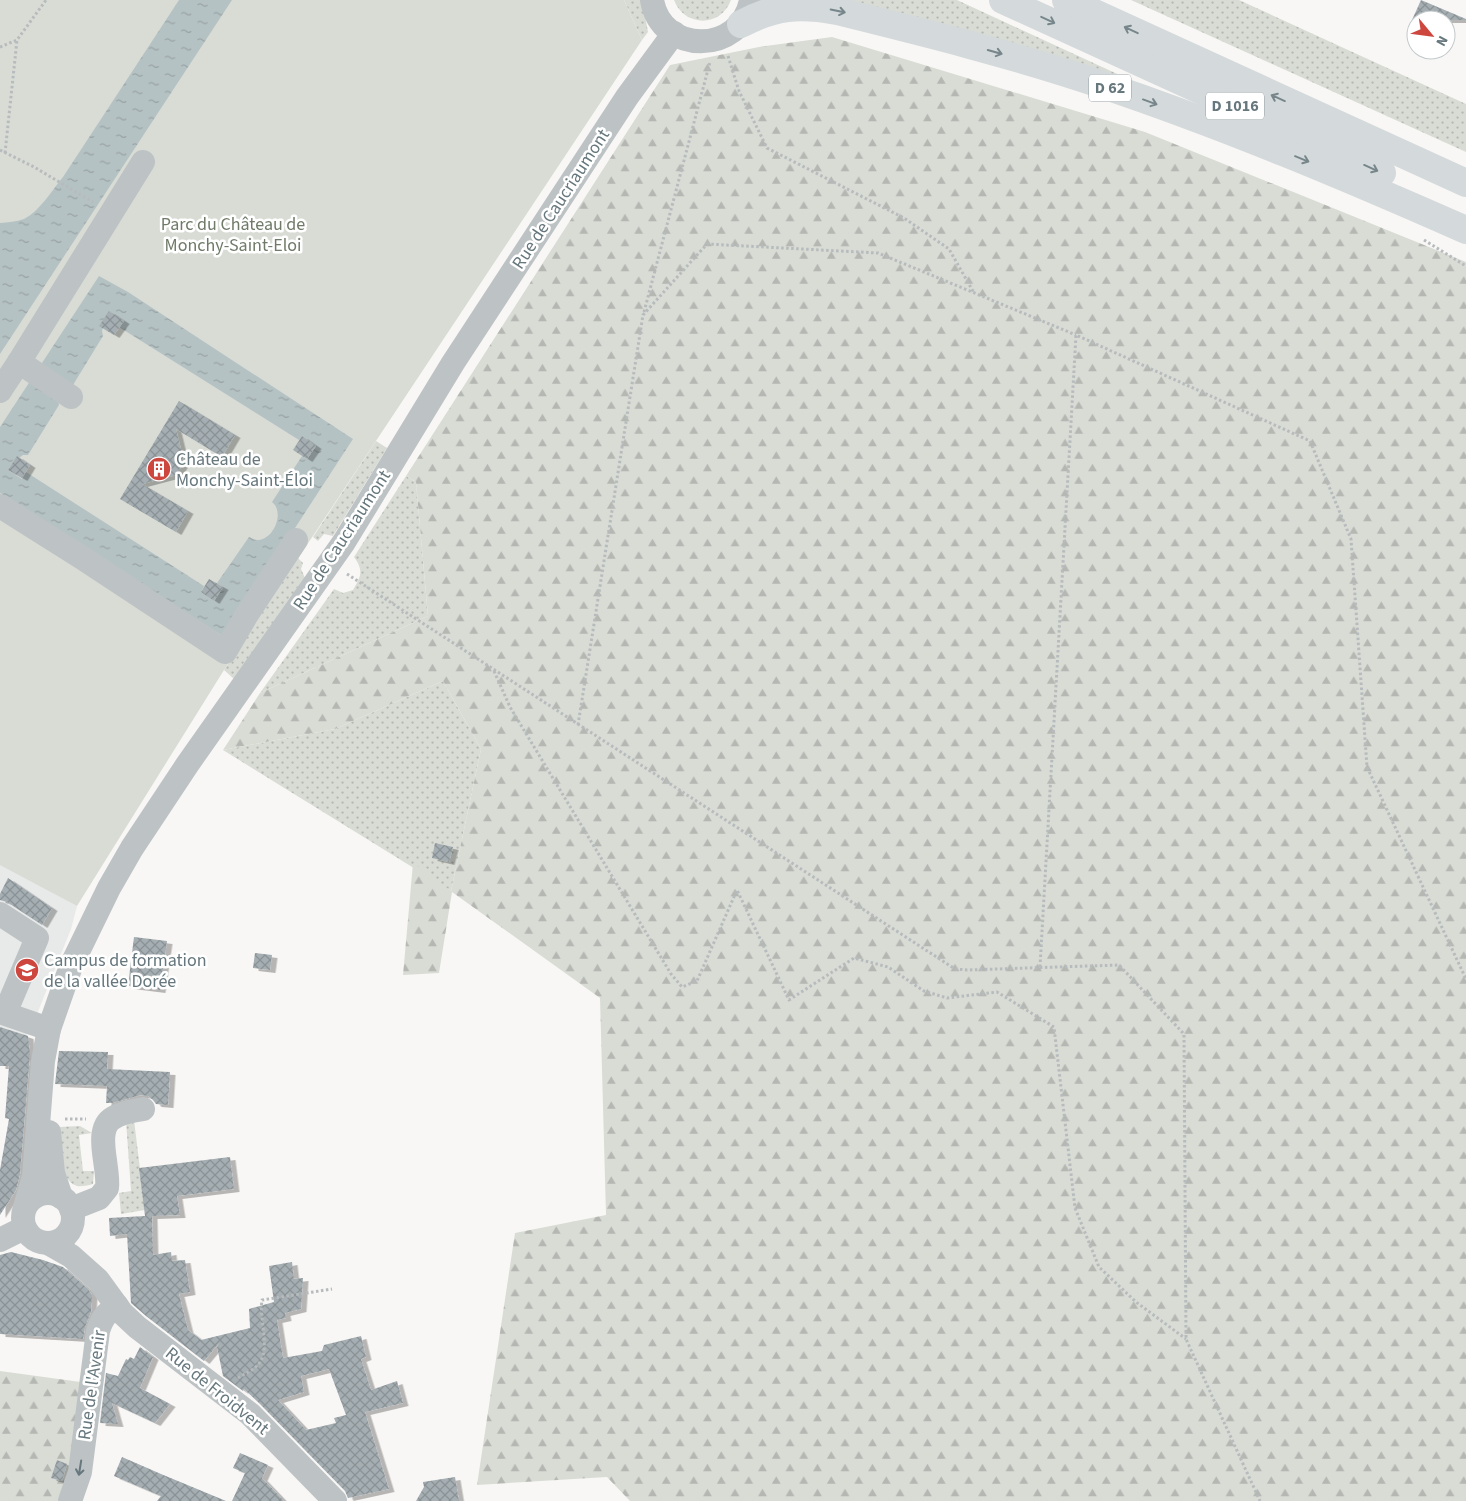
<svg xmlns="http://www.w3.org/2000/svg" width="1466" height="1501" viewBox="0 0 1466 1501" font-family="'Source Sans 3',sans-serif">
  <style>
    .built { fill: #e8e9e9 }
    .grass { fill: url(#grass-dots) }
    .forest { fill: url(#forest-firs) }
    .park { fill: #d9dcd5 }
    .water { fill: url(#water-ripples); fill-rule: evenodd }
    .building { fill: url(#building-cross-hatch); fill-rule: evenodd; filter: url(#shadow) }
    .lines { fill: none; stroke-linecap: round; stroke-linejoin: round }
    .path { stroke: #b7bbbd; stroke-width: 3; stroke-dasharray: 2.5 2.5; stroke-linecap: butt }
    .minor { stroke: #bdc2c4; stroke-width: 24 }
    .highway { stroke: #d4d9db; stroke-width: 28 }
    .oneway { stroke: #76868b }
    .oneway2 { stroke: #66777d }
    .labels { text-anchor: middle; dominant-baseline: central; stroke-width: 5; stroke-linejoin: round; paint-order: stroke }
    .shield { fill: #fff; stroke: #94a0a4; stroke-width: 1 }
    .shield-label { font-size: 16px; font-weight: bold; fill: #66777d }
    .street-label { font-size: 18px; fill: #66777d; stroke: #fff }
    .park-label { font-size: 18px; fill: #6f7a68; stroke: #fff }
    .poi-label { font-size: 18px; fill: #66777d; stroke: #fff; text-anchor: start }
  </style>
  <defs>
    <pattern id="grass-dots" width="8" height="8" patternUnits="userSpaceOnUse" patternTransform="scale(1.25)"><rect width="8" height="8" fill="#d9dcd5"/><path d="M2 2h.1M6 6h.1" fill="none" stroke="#b4b7b2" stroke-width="1.8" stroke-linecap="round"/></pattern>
    <pattern id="forest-firs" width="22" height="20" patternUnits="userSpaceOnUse" patternTransform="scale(1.25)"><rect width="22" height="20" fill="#d9dcd5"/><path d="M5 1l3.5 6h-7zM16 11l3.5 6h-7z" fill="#b4b7b2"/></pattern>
    <pattern id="water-ripples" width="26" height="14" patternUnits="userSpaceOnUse" patternTransform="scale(1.25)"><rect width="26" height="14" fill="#b5c2c4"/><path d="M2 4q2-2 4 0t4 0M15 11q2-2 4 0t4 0" fill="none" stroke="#97a2a4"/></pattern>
    <pattern id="building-cross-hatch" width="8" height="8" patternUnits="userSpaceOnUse" patternTransform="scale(1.25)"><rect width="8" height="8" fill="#a5aeb2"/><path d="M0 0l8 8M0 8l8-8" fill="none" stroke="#8a9296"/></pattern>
    <filter id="shadow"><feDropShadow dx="5.5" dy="3" stdDeviation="0" flood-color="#0004"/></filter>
  </defs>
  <rect width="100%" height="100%" fill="#f8f7f5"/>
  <!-- built -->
  <polygon class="built" points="0,864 77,906 71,929 37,1014 24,1029 28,1037 31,1060 0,1048"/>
  <!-- grass -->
  <g class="grass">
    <polygon points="624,0 642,0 648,32 642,40"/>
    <path d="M 674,0 L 731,0 C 721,28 684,27 674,0 Z"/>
    <polygon points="823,0 957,0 1176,101"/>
    <polygon points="1131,0 1239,0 1466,104 1466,152"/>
    <polygon points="376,441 387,448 333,536 324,534 318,541 313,537"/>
    <path d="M 406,476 L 416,482 L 428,616 L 260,693 L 334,589 L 343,593 L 353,590 C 361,576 364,571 354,557 Z"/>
    <polygon points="298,558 303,563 301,569 305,578 234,679 224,670"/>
    <polygon points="443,681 481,749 451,891 223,750 335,729"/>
    <polygon points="134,1120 145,1210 121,1214 119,1193 131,1191 126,1121"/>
    <path d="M 80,1126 L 92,1133 L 79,1135 L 83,1171 L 94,1171 L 93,1184 C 89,1185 82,1187 77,1186 C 58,1180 60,1143 59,1127 Z"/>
  </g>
  <!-- forest -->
  <g class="forest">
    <polygon points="832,37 1145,132 1466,262 1466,1501 630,1501 607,1477 477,1485 515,1233 606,1215 600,998 452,892 439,973 403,975 413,863 451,891 481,749 443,681 335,729 223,750 260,693 428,616 416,482 406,476 670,65 759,47"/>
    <polygon points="0,1371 88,1383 71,1485 59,1501 0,1501"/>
  </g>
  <!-- park -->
  <polygon class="park" points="0,0 624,0 642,40 224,670 77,906 0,865"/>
  <!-- water -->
  <g class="water">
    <path d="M 179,0 L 232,0 L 0,354 L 0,223 C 8,222 16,222 24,219 C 40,211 52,190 63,177 Z"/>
    <path d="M 99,276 L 128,292 L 353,439 L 224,637 L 0,493 L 0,427 ZM 109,311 L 123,321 L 119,327 L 299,440 L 303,437 L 316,446 L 307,459 L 302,456 L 272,502 C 285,512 274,540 257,540 C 254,540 252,538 249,537 L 217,583 L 223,587 L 214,601 L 201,592 L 204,586 L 26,472 L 22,479 L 8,470 L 17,457 L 19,458 L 23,455 L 28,455 L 59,405 L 58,401 L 73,385 L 103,336 L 102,331 Z"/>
  </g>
  <!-- building -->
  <g class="building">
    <polygon points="1421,0 1466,19 1466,20 1412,20"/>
    <polygon points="109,311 124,321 114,335 99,326"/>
    <polygon points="179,401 235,435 222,457 176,429 184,462 176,475 142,484 188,511 176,532 120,499"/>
    <polygon points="302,436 316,446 307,459 293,450"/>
    <polygon points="17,456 30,465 22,478 8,470"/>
    <polygon points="209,579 223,587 214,601 201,592"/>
    <polygon points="435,843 453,847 449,862 432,858"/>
    <polygon points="8,878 52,908 42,925 7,902 0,900 0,894"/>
    <polygon points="134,937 167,941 160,990 128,986"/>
    <polygon points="255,953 272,955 270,970 253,968"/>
    <polygon points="0,1027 28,1036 30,1054 20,1174 16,1190 0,1215 0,1170 9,1119 5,1118 9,1066 0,1066"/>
    <polygon points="59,1051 108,1052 107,1069 170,1072 168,1105 156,1104 153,1100 148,1096 141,1095 112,1103 106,1103 107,1086 55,1084"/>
    <path d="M 230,1157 L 234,1189 L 177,1196 L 180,1215 L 152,1216 L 153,1255 L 171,1252 L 172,1261 L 185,1260 L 190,1292 L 179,1294 L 188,1330 L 201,1340 L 250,1328 L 249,1309 L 274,1302 L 269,1266 L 292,1262 L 294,1279 L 303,1278 L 301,1309 L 285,1313 L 286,1318 L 277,1320 L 283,1358 L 322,1351 L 324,1345 L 361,1336 L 366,1357 L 361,1359 L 371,1390 L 397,1381 L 403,1403 L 365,1412 L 389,1489 L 348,1498 L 345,1491 L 260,1404 L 244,1389 L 243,1391 L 223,1376 L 217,1347 L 219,1343 L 204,1361 L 146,1316 L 131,1303 L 127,1234 L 110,1236 L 109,1218 L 145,1216 L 139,1168 ZM 329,1369 L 346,1415 L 334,1418 L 336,1423 L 306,1430 L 278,1400 L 304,1392 L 301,1376 Z"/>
    <polygon points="11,1252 43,1260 63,1267 88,1289 92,1295 91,1312 85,1327 83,1339 0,1334 0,1255"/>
    <polygon points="140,1347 153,1357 140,1388 170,1404 155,1423 112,1403 118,1424 100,1423 106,1373 118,1376 126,1359 128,1360 130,1357 134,1359"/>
    <polygon points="240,1453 268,1465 262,1478 284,1501 232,1501 245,1473 233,1468"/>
    <polygon points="122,1457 161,1474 226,1501 157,1501 161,1496 114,1476"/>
    <polygon points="57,1460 67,1464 62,1481 51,1478"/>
    <polygon points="455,1477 459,1501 416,1501 424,1487 423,1482"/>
  </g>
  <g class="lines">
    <!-- path -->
    <g class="path">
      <polyline points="0,47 17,40 46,0"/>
      <polyline points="728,56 739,91 767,148 904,218 949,249 974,293"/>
      <polyline points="0,150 34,167 93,202"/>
      <polyline points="5,153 17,40"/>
      <polyline points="1424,240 1466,266"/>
      <polyline points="644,312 710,62"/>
      <polyline points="347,574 955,969 967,970 1119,965 1184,1034 1186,1339 1260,1501"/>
      <polyline points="494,671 510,707 671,974 682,987 697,981 737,890 789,1000 854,958 888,967 924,991 947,998 997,992 1054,1027 1075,1208 1099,1267 1136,1302 1186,1339"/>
      <polyline points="578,725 643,315 707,244 878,253 1076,335"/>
      <polyline points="1040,967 1076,335 1310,441 1351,539 1367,767 1466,979"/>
      <polyline points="65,1119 86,1119"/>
      <path d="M 238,1378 C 244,1374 256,1369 260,1362 C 270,1348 259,1319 262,1300 L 332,1289"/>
    </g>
    <!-- minor -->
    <g class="minor">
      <path d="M 652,0 C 661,55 741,55 751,0"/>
      <polyline points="0,391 19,362"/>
      <polyline points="71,397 19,362 143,162"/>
      <polyline points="0,506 81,557 225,652 246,616 296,540"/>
      <polyline points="0,914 37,938 5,1013"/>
      <polyline points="0,1012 49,1029"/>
      <polyline points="49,1132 53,1173 61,1197"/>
      <circle cx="48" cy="1218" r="25"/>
      <polyline points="25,1207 34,1176 43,1061 49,1029 71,966 109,888 132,848 187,765 344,542 453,363 627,97 674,33"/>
      <path d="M 71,1209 L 99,1198 L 107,1188 C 110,1168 93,1130 113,1118 C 122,1112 133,1111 143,1109"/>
      <polyline points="0,1240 24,1228"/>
      <polyline points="48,1243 71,1256 98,1280 122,1313 137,1327 250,1414 335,1501"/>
      <path d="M 70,1501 L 80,1472 L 98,1331 C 102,1318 106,1313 117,1306"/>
    </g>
    <!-- highway -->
    <g class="highway">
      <polyline points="1003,0 1382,173"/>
      <polyline points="1066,0 1466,183"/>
      <path d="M 741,24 C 775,6 799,4 837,11 C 926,33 1014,55 1100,84 C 1225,126 1346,177 1466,230"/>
    </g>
  </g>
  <!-- one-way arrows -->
  <defs><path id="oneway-shaft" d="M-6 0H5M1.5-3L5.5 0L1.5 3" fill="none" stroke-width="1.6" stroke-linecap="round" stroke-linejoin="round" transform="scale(1.25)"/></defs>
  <g class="oneway">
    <use href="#oneway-shaft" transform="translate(838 11) rotate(12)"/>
    <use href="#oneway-shaft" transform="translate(1048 20) rotate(25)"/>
    <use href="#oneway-shaft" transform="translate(1131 30) rotate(-155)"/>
    <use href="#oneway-shaft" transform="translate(995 52) rotate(16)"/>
    <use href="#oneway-shaft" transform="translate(1278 98) rotate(-156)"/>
    <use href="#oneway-shaft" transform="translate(1150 102) rotate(20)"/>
    <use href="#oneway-shaft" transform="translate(1302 159) rotate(22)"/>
    <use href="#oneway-shaft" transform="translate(1371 168) rotate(24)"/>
  </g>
  <use class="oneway2" href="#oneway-shaft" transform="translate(80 1468) rotate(99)"/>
  <!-- icons -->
  <defs>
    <g id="building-disc" transform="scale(1.25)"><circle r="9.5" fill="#ce473f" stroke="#fff"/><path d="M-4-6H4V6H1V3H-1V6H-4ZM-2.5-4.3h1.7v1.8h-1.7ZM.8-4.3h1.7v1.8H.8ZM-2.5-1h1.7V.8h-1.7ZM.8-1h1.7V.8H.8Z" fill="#fff"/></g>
    <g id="university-disc" transform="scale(1.25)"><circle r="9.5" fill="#ce473f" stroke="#fff"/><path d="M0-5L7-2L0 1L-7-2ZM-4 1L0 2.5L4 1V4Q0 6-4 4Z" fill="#fff"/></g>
  </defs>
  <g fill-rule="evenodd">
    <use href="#building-disc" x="159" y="469"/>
    <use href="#university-disc" x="27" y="970"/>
  </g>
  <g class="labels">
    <!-- shield labels -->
    <g class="shield">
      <rect x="1089" y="74.5" width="42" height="27" rx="4"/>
      <rect x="1206" y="92.5" width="58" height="27" rx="4"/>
    </g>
    <g class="shield-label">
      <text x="1110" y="88">D 62</text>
      <text x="1235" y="106">D 1016</text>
    </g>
    <!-- street labels -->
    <g class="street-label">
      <text transform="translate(561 199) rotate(-57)">Rue de Caucriaumont</text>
      <text transform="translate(342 540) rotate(-57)">Rue de Caucriaumont</text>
      <text transform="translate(92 1385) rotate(-82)">Rue de l'Avenir</text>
      <text transform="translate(217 1391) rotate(39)">Rue de Froidvent</text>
    </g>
    <!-- park labels -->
    <g class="park-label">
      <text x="233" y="224">Parc du Château de<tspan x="233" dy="21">Monchy-Saint-Eloi</tspan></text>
    </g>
    <!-- poi labels -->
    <g class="poi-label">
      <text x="176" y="459">Château de<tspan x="176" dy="21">Monchy-Saint-Éloi</tspan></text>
      <text x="44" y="960">Campus de formation<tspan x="44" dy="21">de la vallée Dorée</tspan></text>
    </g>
  </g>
  <!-- north arrow -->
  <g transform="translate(1431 35) rotate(119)"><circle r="24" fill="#ffffff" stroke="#c2c9cb"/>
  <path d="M0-4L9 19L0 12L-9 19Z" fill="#ce473f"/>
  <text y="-8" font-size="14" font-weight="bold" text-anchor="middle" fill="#66777d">N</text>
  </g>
</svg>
